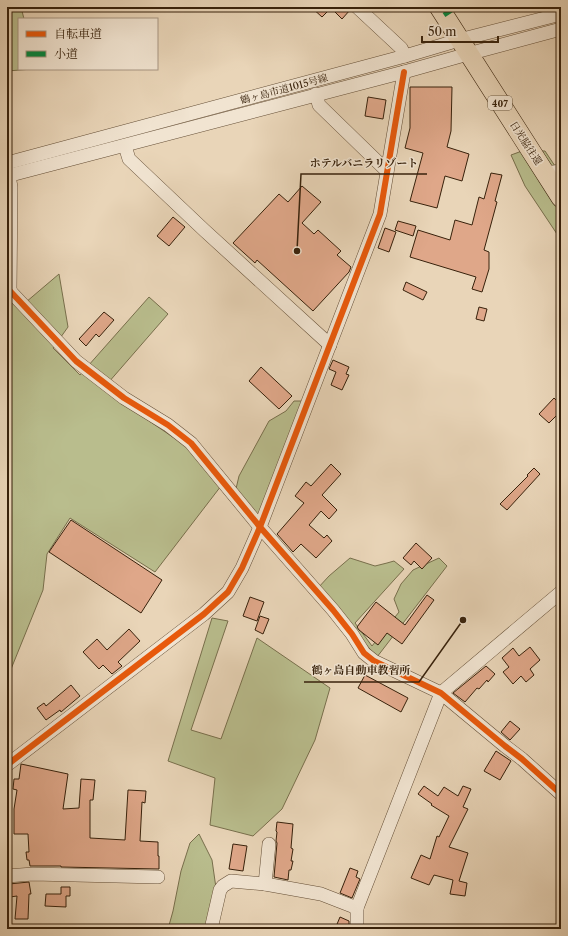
<svg xmlns="http://www.w3.org/2000/svg" width="568" height="936" viewBox="0 0 568 936" font-family="'Libre Caslon Text','Noto Serif JP',serif">
  <style>
    .green { fill: #b9bd8d; stroke: #786f4c }
    .building { fill: #dfa789; stroke: #37210b }
    .lines { fill: none; stroke-linecap: round; stroke-linejoin: round }
    .minor-casing { stroke: #644e36; stroke-width: 14 }
    .highway-casing { stroke: #37210b; stroke-width: 20 }
    .minor { stroke: #f1e4d1; stroke-width: 13 }
    .highway { stroke: #e9d5b8; stroke-width: 19 }
    .quiet { stroke: #00873e; stroke-width: 5; stroke-dasharray: 10 5; stroke-linecap: butt }
    .cycleway-casing { stroke: #f1e4d1; stroke-width: 8 }
    .cycleway { stroke: #e8590c; stroke-width: 6 }
    .labels { text-anchor: middle; dominant-baseline: central; stroke-width: 3; stroke-linejoin: round; paint-order: stroke }
    .shield { fill: #f1e4d1; stroke: #6f5c46; stroke-width: 1 }
    .shield-label { font-size: 9px; font-weight: bold; fill: #37210b }
    .street-label { font-size: 10px; fill: #37210b; stroke: #f1e4d1 }
    .leader { fill: none; stroke: #37210b; stroke-width: 1.5 }
    .callout-dot { fill: #37210b; stroke: #f1e4d1; stroke-width: 1.5 }
    .callout-label { font-size: 11px; text-anchor: middle; font-weight: bold; fill: #37210b; stroke: #f1e4d1; stroke-width: 3; stroke-linejoin: round; paint-order: stroke }
  </style>
  <rect width="100%" height="100%" fill="#e9d5b8"/>
  <filter id="stains"><feTurbulence type="fractalNoise" baseFrequency=".005" numOctaves="4"/><feColorMatrix values="0 0 0 0 .2 0 0 0 0 .09 0 0 0 0 .02 0 0 0 .5 -.17"/></filter>
  <radialGradient id="worn" r=".72"><stop offset=".6" stop-color="#630" stop-opacity="0"/><stop offset="1" stop-color="#630" stop-opacity=".3"/></radialGradient>
  <!-- green -->
  <g class="green">
    <polygon points="7,7 21,7 24,19 19,19 19,69 33,69 7,71"/>
    <polygon points="522,151 545,151 561,175 561,240 525,186 511,155"/>
    <polygon points="59,274 68,327 53,348 80,375 149,297 168,314 108,383 136,412 186,446 221,486 155,572 70,518 47,554 43,590 7,679 7,298 19,308"/>
    <polygon points="294,401 303,401 259,515 235,493 239,476 269,421 286,411"/>
    <polygon points="350,558 375,566 387,563 394,561 404,569 355,623 372,646 399,612 394,599 401,584 413,570 439,558 447,566 377,657 317,589 329,576"/>
    <polygon points="212,618 228,621 191,730 221,739 257,638 330,688 315,740 282,809 253,836 210,825 215,778 168,761"/>
    <polygon points="199,834 212,860 216,888 216,929 168,929 173,911 181,871 190,843"/>
  </g>
  <!-- building -->
  <g class="building">
    <polygon points="311,7 349,7 350,10 342,19 331,8 322,17"/>
    <polygon points="410,87 452,87 451,131 447,147 469,154 462,181 445,176 437,208 410,201 423,153 405,148 410,128"/>
    <polygon points="368,97 386,100 383,119 365,116"/>
    <polygon points="491,173 502,175 495,201 497,202 484,250 489,252 489,269 482,292 472,289 476,277 410,257 418,230 450,240 455,220 472,225 479,197 484,199"/>
    <polygon points="302,186 321,202 302,223 314,234 318,230 341,251 337,255 351,267 349,272 313,311 257,260 255,263 233,243 279,194 288,202"/>
    <polygon points="173,217 185,227 169,246 157,236"/>
    <polygon points="398,221 416,226 413,236 395,230"/>
    <polygon points="385,228 396,232 389,252 378,248"/>
    <polygon points="406,282 427,292 423,300 403,290"/>
    <polygon points="479,307 487,309 484,321 476,319"/>
    <polygon points="104,312 114,320 99,337 96,334 86,346 79,339"/>
    <polygon points="333,360 349,367 346,374 349,375 342,390 331,385 336,372 329,369"/>
    <polygon points="261,367 292,396 279,409 249,381"/>
    <polygon points="554,398 561,405 561,411 549,423 539,414"/>
    <polygon points="331,464 341,474 322,495 337,510 329,519 321,511 309,525 324,538 327,535 332,541 316,558 301,544 293,552 277,534 304,503 295,496 306,482 311,486"/>
    <polygon points="534,468 540,474 507,510 500,504 528,476 527,475"/>
    <polygon points="71,520 162,580 141,613 49,552"/>
    <polygon points="416,543 432,558 422,569 414,561 411,565 403,558"/>
    <polygon points="427,595 434,600 402,644 387,633 378,645 359,630 357,627 376,602 405,625"/>
    <polygon points="250,597 264,602 257,621 243,616"/>
    <polygon points="260,616 269,619 263,634 255,630"/>
    <polygon points="129,629 140,641 118,662 122,666 112,674 103,665 99,669 83,652 97,639 107,650"/>
    <polygon points="530,647 540,660 530,669 534,675 526,682 521,676 513,684 503,672 509,667 502,658 513,648 519,656"/>
    <polygon points="486,666 495,674 488,682 487,680 479,689 477,688 465,702 453,693"/>
    <polygon points="365,675 408,698 401,712 358,688"/>
    <polygon points="71,685 80,696 61,712 60,710 46,720 37,708 44,703 46,706"/>
    <polygon points="510,721 520,729 510,740 501,732"/>
    <polygon points="496,751 511,761 500,780 484,771"/>
    <polygon points="21,764 68,774 63,809 79,808 81,779 95,780 93,800 90,800 90,838 125,840 128,790 146,791 145,803 142,802 140,841 158,842 158,856 159,856 159,869 61,867 61,866 30,866 29,860 27,860 26,852 29,852 28,834 14,834 14,809 17,790 13,789 14,779 19,779"/>
    <polygon points="424,786 438,796 444,787 458,796 463,786 471,789 463,807 468,809 449,847 468,853 459,881 467,883 465,896 450,894 453,880 434,875 429,885 411,878 421,855 430,859 437,836 439,837 449,816 431,805 432,804 418,794"/>
    <polygon points="277,822 293,824 291,848 293,849 291,861 293,861 291,870 289,870 288,880 274,877 277,843 276,841 277,832 276,831"/>
    <polygon points="233,844 247,846 243,871 229,869"/>
    <polygon points="350,868 358,871 356,877 360,879 352,898 340,893"/>
    <polygon points="29,882 31,894 29,894 28,919 15,919 17,896 10,897 9,884"/>
    <polygon points="61,887 70,887 70,896 66,896 66,907 45,906 46,894 61,894"/>
    <polygon points="340,917 349,921 349,929 335,929"/>
  </g>
  <g class="lines">
    <!-- minor casing -->
    <g class="minor-casing">
      <g id="minor">
        <polyline points="357,7 401,48 405,56"/>
        <polyline points="316,94 319,105 387,171"/>
        <polyline points="125,146 129,159 204,230 330,345"/>
        <polyline points="7,163 405,56 459,40 561,14"/>
        <polyline points="546,173 561,171"/>
        <polyline points="7,176 404,72 468,54 561,29"/>
        <polyline points="9,176 11,187 10,291"/>
        <polyline points="7,289 10,291 76,361 124,398 168,425 191,443 260,527 333,610 352,634 364,653 374,661 441,693 505,746 522,759 561,794"/>
        <polyline points="7,765 204,614 228,592 242,568 260,527 380,214 404,72"/>
        <polyline points="7,876 33,874 158,877"/>
        <polyline points="265,884 269,844"/>
        <polyline points="211,929 220,890 223,886 231,881 265,884 321,894 357,908"/>
        <polyline points="357,929 357,908 441,693 561,592"/>
      </g>
    </g>
    <!-- highway casing -->
    <g class="highway-casing">
      <polyline id="highway" points="439,7 561,198"/>
    </g>
    <!-- minor -->
    <use href="#minor" class="minor"/>
    <!-- highway -->
    <use href="#highway" class="highway"/>
    <!-- quiet -->
    <polyline class="quiet" points="444,15 456,7"/>
    <!-- cycleway casing -->
    <g class="cycleway-casing">
      <g id="cycleway">
        <polyline points="7,289 10,291 76,361 124,398 168,425 191,443 260,527 333,610 352,634 364,653 374,661 441,693 505,746 522,759 561,794"/>
        <polyline points="7,765 204,614 228,592 242,568 260,527 380,214 404,72"/>
      </g>
    </g>
    <!-- cycleway -->
    <use href="#cycleway" class="cycleway"/>
  </g>
  <g class="labels">
    <!-- shield labels -->
    <rect class="shield" x="488" y="96" width="24" height="14" rx="3"/>
    <g class="shield-label">
      <text x="500" y="103">407</text>
    </g>
    <!-- street labels -->
    <g class="street-label">
      <text transform="translate(284 89) rotate(-15)">鶴ヶ島市道1015号線</text>
      <text transform="translate(526 143) rotate(57)">日光脇往還</text>
    </g>
  </g>
  <!-- callouts -->
  <path class="leader" d="M297 251L301 174H427M463 620L419 682H304"/>
  <g class="callout-dot">
    <circle cx="297" cy="251" r="4"/>
    <circle cx="463" cy="620" r="4"/>
  </g>
  <g class="callout-label">
    <text x="364" y="167">ホテルバニラリゾート</text>
    <text x="361" y="674">鶴ヶ島自動車教習所</text>
  </g>
  <!-- margin -->
  <rect width="568" height="936" fill="none" stroke="#e9d5b8" stroke-width="24"/>
  <rect x="8" y="8" width="552" height="920" fill="none" stroke="#37210b" stroke-width="2"/>
  <rect x="12" y="12" width="544" height="912" fill="none" stroke="#37210b"/>
  <!-- legend -->
  <rect x="18" y="18" width="140" height="52" fill="#f1e4d1" stroke="#a79682"/>
  <rect x="26" y="31" width="20" height="6" fill="#e8590c" stroke="#a79682"/>
  <text x="54" y="38" font-size="12" fill="#37210b">自転車道</text>
  <rect x="26" y="51" width="20" height="6" fill="#00873e" stroke="#a79682"/>
  <text x="54" y="58" font-size="12" fill="#37210b">小道</text>
  <!-- scale -->
  <path d="M422 36v6h76v-6" fill="none" stroke="#37210b" stroke-width="2"/>
  <text x="428" y="36" font-size="12" fill="#37210b" stroke="#f1e4d1" stroke-width="3" paint-order="stroke">50 m</text>
  <rect width="100%" height="100%" filter="url(#stains)"/>
  <rect width="100%" height="100%" fill="url(#worn)"/>
</svg>
